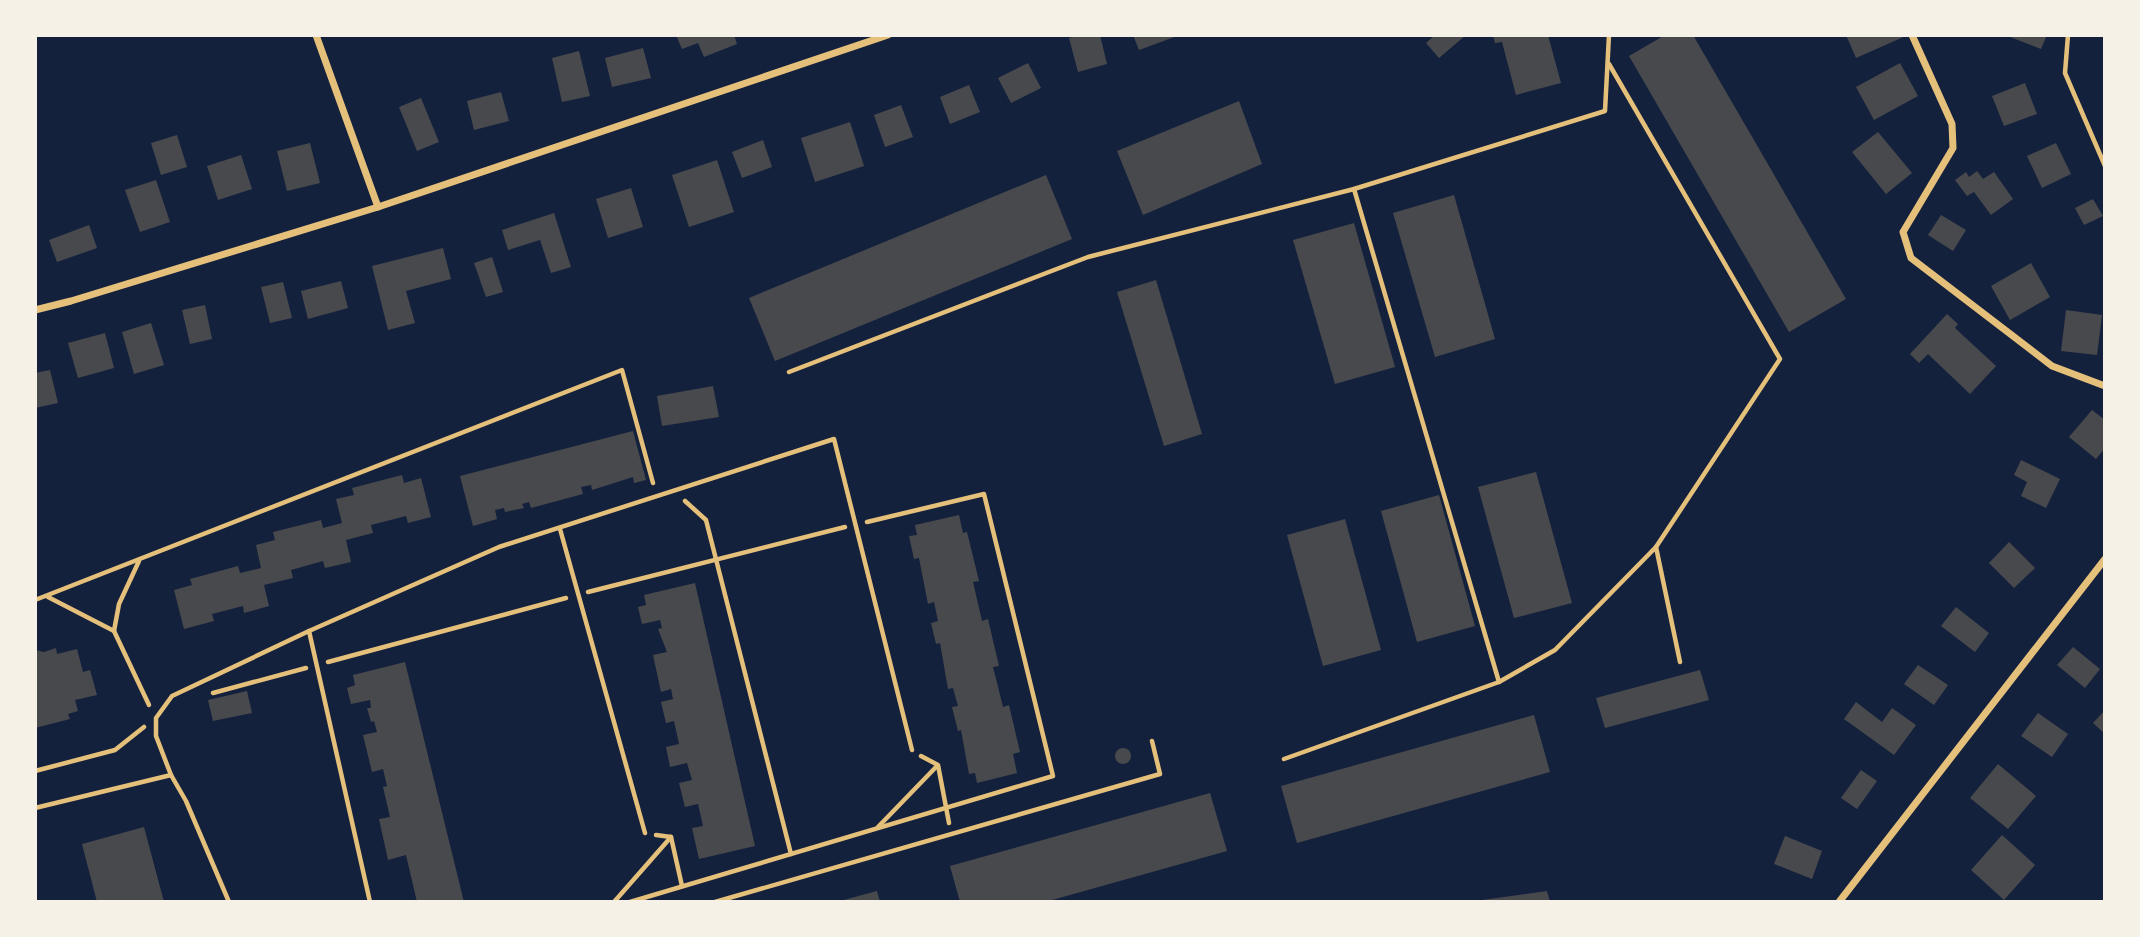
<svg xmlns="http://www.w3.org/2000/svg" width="2140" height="937" viewBox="0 0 2140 937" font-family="'Fira Sans',sans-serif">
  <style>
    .building { fill: #48494c }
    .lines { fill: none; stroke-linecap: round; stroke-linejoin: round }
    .path { stroke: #e5c07b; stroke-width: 4.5 }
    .service { stroke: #e5c07b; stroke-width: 4.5 }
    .minor { stroke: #e5c07b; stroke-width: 7 }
  </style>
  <rect width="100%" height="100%" fill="#14213d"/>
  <!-- building -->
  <g class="building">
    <polygon points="676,35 734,35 737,44 704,57 698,43 682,49"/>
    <polygon points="1079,35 1100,35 1107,64 1078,72 1069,38"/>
    <polygon points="1133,35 1180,35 1139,50"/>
    <polygon points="1435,35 1466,35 1439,58 1426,43"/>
    <polygon points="1493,35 1548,35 1561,83 1516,95 1502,42 1495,43"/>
    <polygon points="1665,35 1693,35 1846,299 1789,332 1629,56"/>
    <polygon points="1846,35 1908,35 1856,58"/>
    <polygon points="2005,35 2047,35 2041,49"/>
    <polygon points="643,48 651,78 612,87 605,58"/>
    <polygon points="579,51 590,96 562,102 552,58"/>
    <polygon points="1028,63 1041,88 1011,103 998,78"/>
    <polygon points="1900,63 1918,96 1874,120 1856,87"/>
    <polygon points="2025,83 2037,114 2004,126 1992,96"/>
    <polygon points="969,85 980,112 950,124 940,97"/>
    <polygon points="501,92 509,121 474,130 467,101"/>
    <polygon points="421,98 439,142 417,151 399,107"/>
    <polygon points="1239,101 1262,164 1143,215 1117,151"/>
    <polygon points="901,105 913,137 885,147 874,115"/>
    <polygon points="850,122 864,166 815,182 801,138"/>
    <polygon points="1878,132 1912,173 1886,194 1852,152"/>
    <polygon points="177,135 187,167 161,175 151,143"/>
    <polygon points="763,140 772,167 742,178 732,152"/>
    <polygon points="310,143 320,183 287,191 277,151"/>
    <polygon points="2056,143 2071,174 2042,188 2027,156"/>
    <polygon points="241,155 252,189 218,200 207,166"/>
    <polygon points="717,160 734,212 689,227 672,175"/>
    <polygon points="1977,171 1983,179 1994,172 2013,199 1991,215 1974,192 1967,196 1955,180 1966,172 1969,177"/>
    <polygon points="1046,175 1072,239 775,361 749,298"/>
    <polygon points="156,180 170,222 140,232 125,190"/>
    <polygon points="631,188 643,227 608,238 596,199"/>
    <polygon points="1454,195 1495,339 1435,357 1393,213"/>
    <polygon points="2093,199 2103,216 2084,225 2075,208"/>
    <polygon points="554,213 571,267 551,273 540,240 508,250 502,230"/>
    <polygon points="1941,215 1966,230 1953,251 1928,235"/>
    <polygon points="1354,223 1395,367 1335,384 1293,240"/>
    <polygon points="89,225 97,248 57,262 49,240"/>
    <polygon points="443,248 451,279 406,291 415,323 388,330 372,266"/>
    <polygon points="492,257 503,292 486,297 474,263"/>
    <polygon points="2031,263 2050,297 2010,320 1991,286"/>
    <polygon points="1156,280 1202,434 1164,446 1117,292"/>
    <polygon points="341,281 348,308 308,319 301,291"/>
    <polygon points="283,282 292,318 270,323 261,287"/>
    <polygon points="205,305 212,339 190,344 182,310"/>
    <polygon points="2066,310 2102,315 2097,355 2061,351"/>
    <polygon points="1947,314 1958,324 1955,328 1996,366 1970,394 1928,354 1919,363 1910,354"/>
    <polygon points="151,323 164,365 134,374 122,332"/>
    <polygon points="105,333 114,368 78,378 68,343"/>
    <polygon points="50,370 58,403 35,408 35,373"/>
    <polygon points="713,386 719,417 662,426 657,396"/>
    <polygon points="2092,410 2105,420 2105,448 2096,459 2069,437"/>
    <polygon points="633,431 646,480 634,483 633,477 592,490 591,485 581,487 583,494 531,508 529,502 522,504 524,508 505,512 504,508 495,510 497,519 473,526 460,476"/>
    <polygon points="2021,460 2060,479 2046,508 2021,496 2027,482 2014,475"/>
    <polygon points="1536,472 1572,603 1514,618 1478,487"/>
    <polygon points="402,475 404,483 421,478 431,517 408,523 406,516 371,525 373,533 346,540 351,562 325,568 323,561 291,570 293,578 264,585 269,606 244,613 243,606 212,614 214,621 184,629 174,590 192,585 190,579 238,566 240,573 261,568 256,545 275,540 273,532 321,520 323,528 342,523 336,499 354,495 352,488"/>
    <polygon points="1439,495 1475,626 1417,642 1381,511"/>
    <polygon points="959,515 963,533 967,532 979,581 973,582 982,621 988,619 999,666 993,667 1003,707 1009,705 1020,752 1013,754 1017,773 977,783 975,773 969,774 961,730 958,731 952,707 958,706 953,688 948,689 940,643 936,644 931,623 938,621 934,602 928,604 919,558 914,559 909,536 917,535 915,525"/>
    <polygon points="1345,519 1381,650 1323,666 1287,535"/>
    <polygon points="2009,542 2035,568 2014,588 1989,563"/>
    <polygon points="695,583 755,846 699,859 692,828 703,826 698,804 685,807 679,783 692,780 687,763 670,767 666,747 679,744 674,721 666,723 661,702 673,699 671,689 661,692 653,655 667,652 658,629 662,628 660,620 642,624 638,607 646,605 644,595"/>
    <polygon points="1956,607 1989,633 1975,652 1941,626"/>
    <polygon points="2073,647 2100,669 2085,688 2057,665"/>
    <polygon points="56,648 57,654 77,649 83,672 90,670 97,695 75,700 78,711 68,714 70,719 35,728 35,650 44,652"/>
    <polygon points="405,662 464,902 417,902 406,855 388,860 379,819 390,817 383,787 387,786 383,769 372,772 363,735 377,732 374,721 371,722 367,708 371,708 370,700 351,704 347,688 355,685 353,675"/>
    <polygon points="1918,665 1948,685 1934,705 1904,684"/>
    <polygon points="1700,670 1709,700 1605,728 1596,698"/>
    <polygon points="247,691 252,713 213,721 208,700"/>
    <polygon points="1856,702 1882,722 1892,708 1916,725 1894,755 1844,719"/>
    <polygon points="2105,710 2105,734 2093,723"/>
    <polygon points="2038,713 2068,734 2052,757 2021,736"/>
    <polygon points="1534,715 1550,772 1297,843 1281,786"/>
    <circle cx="1123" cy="756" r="8"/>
    <polygon points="1998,764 2036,796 2008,829 1970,798"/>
    <polygon points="1861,770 1877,781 1857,809 1841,798"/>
    <polygon points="1210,793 1227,851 1045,902 960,902 950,866"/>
    <polygon points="144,827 164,902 97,902 82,844"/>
    <polygon points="2002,835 2035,865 2004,900 1971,870"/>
    <polygon points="1785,836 1822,851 1812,879 1774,864"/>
    <polygon points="877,891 880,902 840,902 840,901"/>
    <polygon points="1547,891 1550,902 1482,902 1482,900"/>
  </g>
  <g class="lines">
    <!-- path -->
    <g class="path">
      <polyline points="685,501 706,520 791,854"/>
      <polyline points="588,592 845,527"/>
      <polyline points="48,597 114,631 149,705"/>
      <polyline points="35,600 622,370 653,483"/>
      <polyline points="114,631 119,604 139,561"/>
      <polyline points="328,662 566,598"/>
      <polyline points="213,693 306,668"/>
      <polyline points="921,756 938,765 949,823"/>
      <polyline points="35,771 115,750 144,727"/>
      <polyline points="878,827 937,766"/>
      <polyline points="656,835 671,837 682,886"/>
      <polyline points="614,902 671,837"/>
      <polyline points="630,902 1053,776 984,494 867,522"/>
    </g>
    <!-- service -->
    <g class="service">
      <polyline points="2068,35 2065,73 2105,166"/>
      <polyline points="1609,64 1780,359 1656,547"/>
      <polyline points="789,372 1088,257 1354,189 1605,111 1609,35"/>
      <polyline points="560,529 645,833"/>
      <polyline points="309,631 370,902"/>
      <polyline points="1499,682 1555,650 1656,547 1680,662"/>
      <polyline points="1284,759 1499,682 1354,189"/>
      <polyline points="171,775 186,801 229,902"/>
      <polyline points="35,808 171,775 156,736 156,718 172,696 309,631 499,547 834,439 912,750"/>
      <polyline points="715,902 1160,774 1152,741"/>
    </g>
    <!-- minor -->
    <g class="minor">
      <polyline points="316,35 378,207"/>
      <polyline points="1912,35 1952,124 1953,148 1903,232 1911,258 2052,366 2105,386"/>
      <polyline points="35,310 71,301 378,207 888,35"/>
      <polyline points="1839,902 2105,559"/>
    </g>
  </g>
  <!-- border -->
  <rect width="2140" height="937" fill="none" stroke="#f6f1e7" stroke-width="74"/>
</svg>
